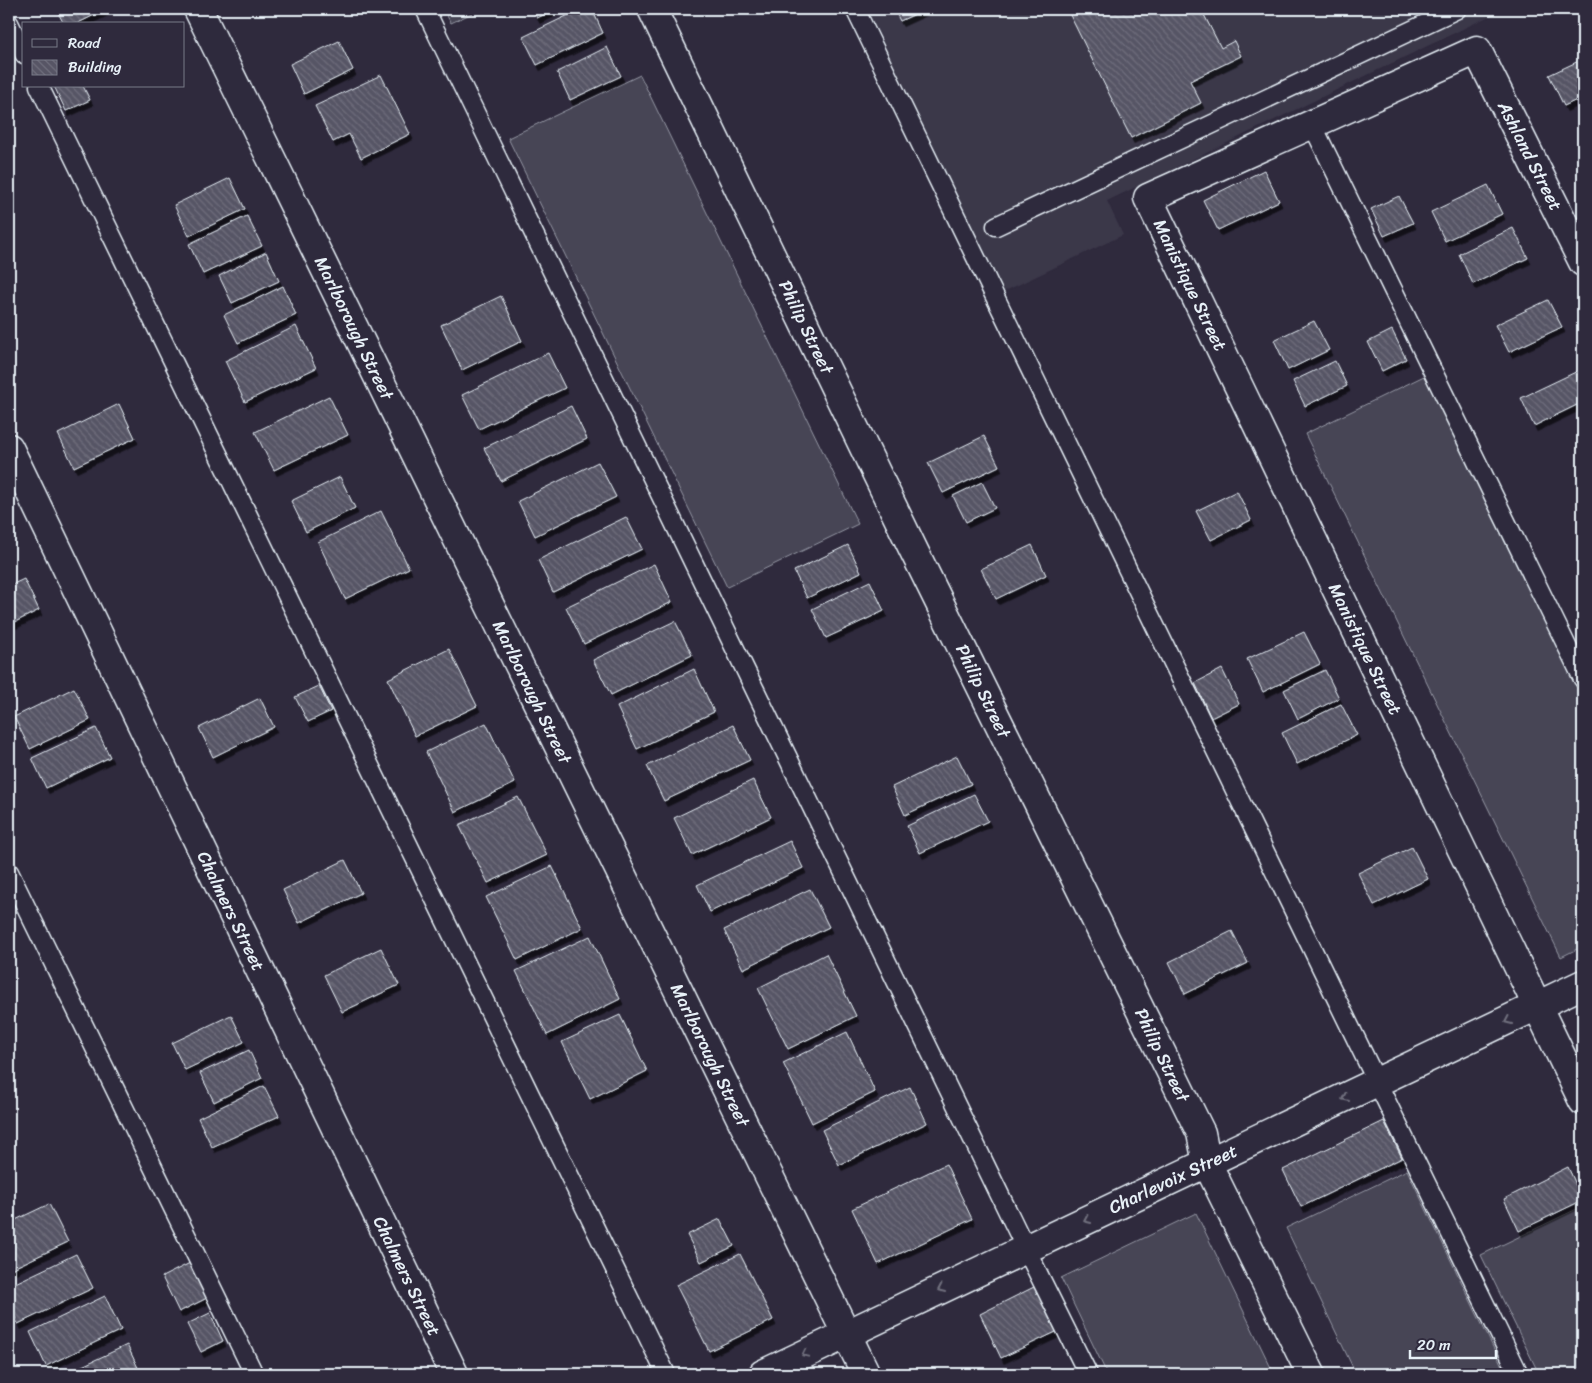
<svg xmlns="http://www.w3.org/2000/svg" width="1592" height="1383" viewBox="0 0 1592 1383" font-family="Sriracha,sans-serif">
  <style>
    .built { fill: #3b3749 }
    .grass { fill: #464455; stroke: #979aa6 }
    .building { fill: url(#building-back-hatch); stroke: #e8f1f8; filter: url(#shadow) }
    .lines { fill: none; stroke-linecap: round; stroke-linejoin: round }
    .lane-casing { stroke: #e8f1f8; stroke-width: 21 }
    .street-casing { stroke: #e8f1f8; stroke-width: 31 }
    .secondary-casing { stroke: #e8f1f8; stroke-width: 31 }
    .lane { stroke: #2f2a3d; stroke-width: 18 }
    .street { stroke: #2f2a3d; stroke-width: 28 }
    .secondary { stroke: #2f2a3d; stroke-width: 28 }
    .oneway { stroke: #70707e }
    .labels { text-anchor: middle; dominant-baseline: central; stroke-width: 5; stroke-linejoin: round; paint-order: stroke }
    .street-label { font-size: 18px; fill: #e8f1f8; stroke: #2f2a3d }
  </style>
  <defs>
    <pattern id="building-back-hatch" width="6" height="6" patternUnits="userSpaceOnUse" patternTransform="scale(1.25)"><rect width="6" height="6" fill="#575565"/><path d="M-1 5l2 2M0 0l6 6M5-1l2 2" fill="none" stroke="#6f6e7c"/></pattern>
    <filter id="shadow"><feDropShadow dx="3" dy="5.5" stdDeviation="0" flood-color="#0009"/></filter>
  </defs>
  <rect width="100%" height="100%" fill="#2f2a3d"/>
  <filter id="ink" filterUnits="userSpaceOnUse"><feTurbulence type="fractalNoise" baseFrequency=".02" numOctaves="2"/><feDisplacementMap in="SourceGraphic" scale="10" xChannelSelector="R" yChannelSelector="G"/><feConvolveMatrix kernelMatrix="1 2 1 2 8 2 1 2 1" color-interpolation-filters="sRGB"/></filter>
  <g filter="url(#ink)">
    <!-- built -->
    <polygon class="built" points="867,9 1504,9 1107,201 1123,235 1003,292"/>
    <!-- grass -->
    <g class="grass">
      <polygon points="443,9 481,9 451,23"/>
      <polygon points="640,75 858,524 727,587 508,138"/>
      <polygon points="1426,375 1583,696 1583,946 1561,957 1305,434"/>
      <polygon points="1407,1170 1506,1374 1356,1374 1286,1228"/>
      <polygon points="1583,1206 1583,1374 1539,1374 1481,1255"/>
      <polygon points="1196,1213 1274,1374 1107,1374 1061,1278"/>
    </g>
    <!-- building -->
    <g class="building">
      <polygon points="56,9 107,9 76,24 64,24"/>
      <polygon points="532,9 556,9 537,18"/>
      <polygon points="581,9 592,9 603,33 537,65 523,37"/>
      <polygon points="894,9 926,9 900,21"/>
      <polygon points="1067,9 1201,9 1221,48 1234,41 1241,56 1190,81 1201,103 1131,138"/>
      <polygon points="339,41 353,70 304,94 290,64"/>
      <polygon points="607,47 621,76 570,100 557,72"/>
      <polygon points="1583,59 1583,97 1564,106 1549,75"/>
      <polygon points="381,75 410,134 361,158 349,134 333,142 315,106"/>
      <polygon points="54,86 83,86 90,100 66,111"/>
      <polygon points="1264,170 1279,201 1218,230 1203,200"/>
      <polygon points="230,178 245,209 189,236 174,205"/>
      <polygon points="1488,185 1502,214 1445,241 1431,212"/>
      <polygon points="1399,196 1413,223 1384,236 1371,209"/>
      <polygon points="247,216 262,246 203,274 189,244"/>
      <polygon points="1513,228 1528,258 1473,284 1459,254"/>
      <polygon points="266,252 279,281 232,303 219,276"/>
      <polygon points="283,286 296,315 238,343 224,315"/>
      <polygon points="501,296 522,341 462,370 441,325"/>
      <polygon points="1548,300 1562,327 1509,352 1495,325"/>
      <polygon points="1314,321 1329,350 1288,370 1274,340"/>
      <polygon points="296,326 316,368 245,402 225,361"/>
      <polygon points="1392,330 1406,359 1382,371 1368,342"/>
      <polygon points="548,353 565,388 479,429 462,395"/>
      <polygon points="1335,361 1347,386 1305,406 1293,381"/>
      <polygon points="1582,369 1583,372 1583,402 1534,426 1521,398"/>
      <polygon points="329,396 348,435 274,470 255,432"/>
      <polygon points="119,404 135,438 74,467 58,434"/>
      <polygon points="571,406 587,439 501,481 484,448"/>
      <polygon points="984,436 999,466 943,493 928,463"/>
      <polygon points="598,462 616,497 535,536 518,501"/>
      <polygon points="340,477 355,508 306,532 291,501"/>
      <polygon points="982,482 995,508 966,522 953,496"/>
      <polygon points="1237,491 1251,520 1211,540 1196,511"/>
      <polygon points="381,511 409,568 345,599 318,542"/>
      <polygon points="626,517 642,549 553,592 538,560"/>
      <polygon points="848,545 861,572 807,598 794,571"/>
      <polygon points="1032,545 1046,575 996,599 981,569"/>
      <polygon points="654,564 672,602 584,644 566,607"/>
      <polygon points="24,579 39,610 9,625 9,586"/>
      <polygon points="870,581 884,611 826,638 812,609"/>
      <polygon points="675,621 692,655 611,695 593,660"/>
      <polygon points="1304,632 1320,664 1263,692 1247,659"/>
      <polygon points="449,649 477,706 415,736 388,679"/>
      <polygon points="694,669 714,712 637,749 617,707"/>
      <polygon points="1222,669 1239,704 1211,718 1195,683"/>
      <polygon points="1325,670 1339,698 1298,719 1284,690"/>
      <polygon points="319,686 331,711 308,722 295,697"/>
      <polygon points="74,688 90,720 30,749 14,717"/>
      <polygon points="260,698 274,727 213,757 199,728"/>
      <polygon points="1341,704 1357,735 1297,764 1282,733"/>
      <polygon points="486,723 515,783 455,812 426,752"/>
      <polygon points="733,725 750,760 664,801 647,766"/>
      <polygon points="96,728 110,757 46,788 32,758"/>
      <polygon points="957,756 971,784 905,815 892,787"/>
      <polygon points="753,780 771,817 692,855 674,818"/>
      <polygon points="974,794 988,821 920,853 907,826"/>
      <polygon points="518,797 547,855 488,883 459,825"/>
      <polygon points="790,841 803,868 710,912 697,885"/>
      <polygon points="1412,847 1428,879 1374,905 1358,873"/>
      <polygon points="345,860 361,893 299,923 283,890"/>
      <polygon points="552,866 582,928 517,960 486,897"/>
      <polygon points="810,889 829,927 743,969 724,930"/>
      <polygon points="1232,931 1248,963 1185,994 1169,962"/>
      <polygon points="590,936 620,999 547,1035 516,971"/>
      <polygon points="381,948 399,985 342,1012 324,975"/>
      <polygon points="826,954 856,1016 788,1049 758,988"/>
      <polygon points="231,1015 244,1042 185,1070 172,1043"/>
      <polygon points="620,1015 647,1071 590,1099 562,1042"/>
      <polygon points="847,1032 875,1092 812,1123 783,1063"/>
      <polygon points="249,1050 262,1078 214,1102 200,1073"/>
      <polygon points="264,1086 279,1116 212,1147 198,1118"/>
      <polygon points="910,1087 927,1123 839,1165 822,1130"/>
      <polygon points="1384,1121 1402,1158 1301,1207 1283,1170"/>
      <polygon points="946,1164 972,1219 878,1264 852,1209"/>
      <polygon points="1568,1167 1583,1200 1519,1231 1504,1199"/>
      <polygon points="49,1204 68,1242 9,1270 9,1223"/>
      <polygon points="720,1219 734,1246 701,1262 687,1235"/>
      <polygon points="76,1254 93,1288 18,1324 9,1304 9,1286"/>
      <polygon points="740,1254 773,1320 709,1351 676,1285"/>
      <polygon points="190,1263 207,1298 179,1312 162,1277"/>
      <polygon points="1036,1286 1058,1331 1001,1358 980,1314"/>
      <polygon points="105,1296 121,1330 46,1366 30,1332"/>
      <polygon points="210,1313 223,1341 201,1352 187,1324"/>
      <polygon points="127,1345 141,1374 65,1374"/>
    </g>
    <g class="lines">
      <!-- lane casing -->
      <g class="lane-casing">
        <g id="lane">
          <polyline points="425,9 1026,1249 1088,1374"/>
          <polyline points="855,9 1519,1374"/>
          <polyline points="9,23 24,54"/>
          <polyline points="39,86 666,1374"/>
          <polyline points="1312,124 1583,679"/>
          <polyline points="996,226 1457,9"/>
          <polyline points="9,872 254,1374"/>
        </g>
      </g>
      <!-- street casing -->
      <g class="street-casing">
        <g id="street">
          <polyline points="198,9 866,1374"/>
          <polyline points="652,9 915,553 1201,1133 1207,1163 1311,1374"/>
          <polyline points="1583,262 1477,50 1148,198 1583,1101"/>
        </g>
      </g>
      <!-- secondary casing -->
      <g class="secondary-casing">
        <g id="secondary">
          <polyline points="9,448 454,1374"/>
          <polyline points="763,1374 1583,984"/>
        </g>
      </g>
      <!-- lane -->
      <use href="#lane" class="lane"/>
      <!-- street -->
      <use href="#street" class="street"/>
      <!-- secondary -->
      <use href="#secondary" class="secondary"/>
    </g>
    <!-- one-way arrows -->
    <defs><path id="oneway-chevron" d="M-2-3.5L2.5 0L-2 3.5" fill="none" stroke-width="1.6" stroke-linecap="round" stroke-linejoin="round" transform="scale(1.25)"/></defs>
    <g class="oneway">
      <use href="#oneway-chevron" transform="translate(1508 1021) rotate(155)"/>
      <use href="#oneway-chevron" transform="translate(1345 1098) rotate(155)"/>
      <use href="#oneway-chevron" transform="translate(1087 1220) rotate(155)"/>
      <use href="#oneway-chevron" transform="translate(941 1289) rotate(155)"/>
      <use href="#oneway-chevron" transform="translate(805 1354) rotate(154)"/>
    </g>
  </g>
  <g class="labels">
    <!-- street labels -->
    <g class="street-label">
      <text transform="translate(1530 156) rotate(63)">Ashland Street</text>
      <text transform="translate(1190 285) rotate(64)">Manistique Street</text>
      <text transform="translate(806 327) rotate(64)">Philip Street</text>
      <text transform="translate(354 328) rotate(64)">Marlborough Street</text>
      <text transform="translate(1365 649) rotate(64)">Manistique Street</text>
      <text transform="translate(983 691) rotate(64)">Philip Street</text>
      <text transform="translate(532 692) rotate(64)">Marlborough Street</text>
      <text transform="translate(231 911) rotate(64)">Chalmers Street</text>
      <text transform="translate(710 1055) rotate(64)">Marlborough Street</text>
      <text transform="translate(1162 1055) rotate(64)">Philip Street</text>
      <text transform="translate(1173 1179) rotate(-25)">Charlevoix Street</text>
      <text transform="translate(407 1276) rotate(64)">Chalmers Street</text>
    </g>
  </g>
  <!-- margin -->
  <rect width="1592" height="1383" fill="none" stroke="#2f2a3d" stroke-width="30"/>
  <rect x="15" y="15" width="1562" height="1353" fill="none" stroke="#e8f1f8" stroke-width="2" filter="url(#ink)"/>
  <!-- legend -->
  <rect x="22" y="22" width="162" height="65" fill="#2f2a3d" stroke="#797a88"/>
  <rect x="32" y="39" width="25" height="8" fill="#2f2a3d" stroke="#797a88"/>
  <text x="68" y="48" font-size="15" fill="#e8f1f8">Road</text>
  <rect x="32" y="60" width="25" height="15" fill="url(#building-back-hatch)" stroke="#797a88"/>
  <text x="68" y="72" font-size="15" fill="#e8f1f8">Building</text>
  <!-- scale -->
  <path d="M1410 1350v8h86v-8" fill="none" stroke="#e8f1f8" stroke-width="2.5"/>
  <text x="1417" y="1350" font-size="15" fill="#e8f1f8" stroke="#2f2a3d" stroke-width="4" paint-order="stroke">20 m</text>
</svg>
